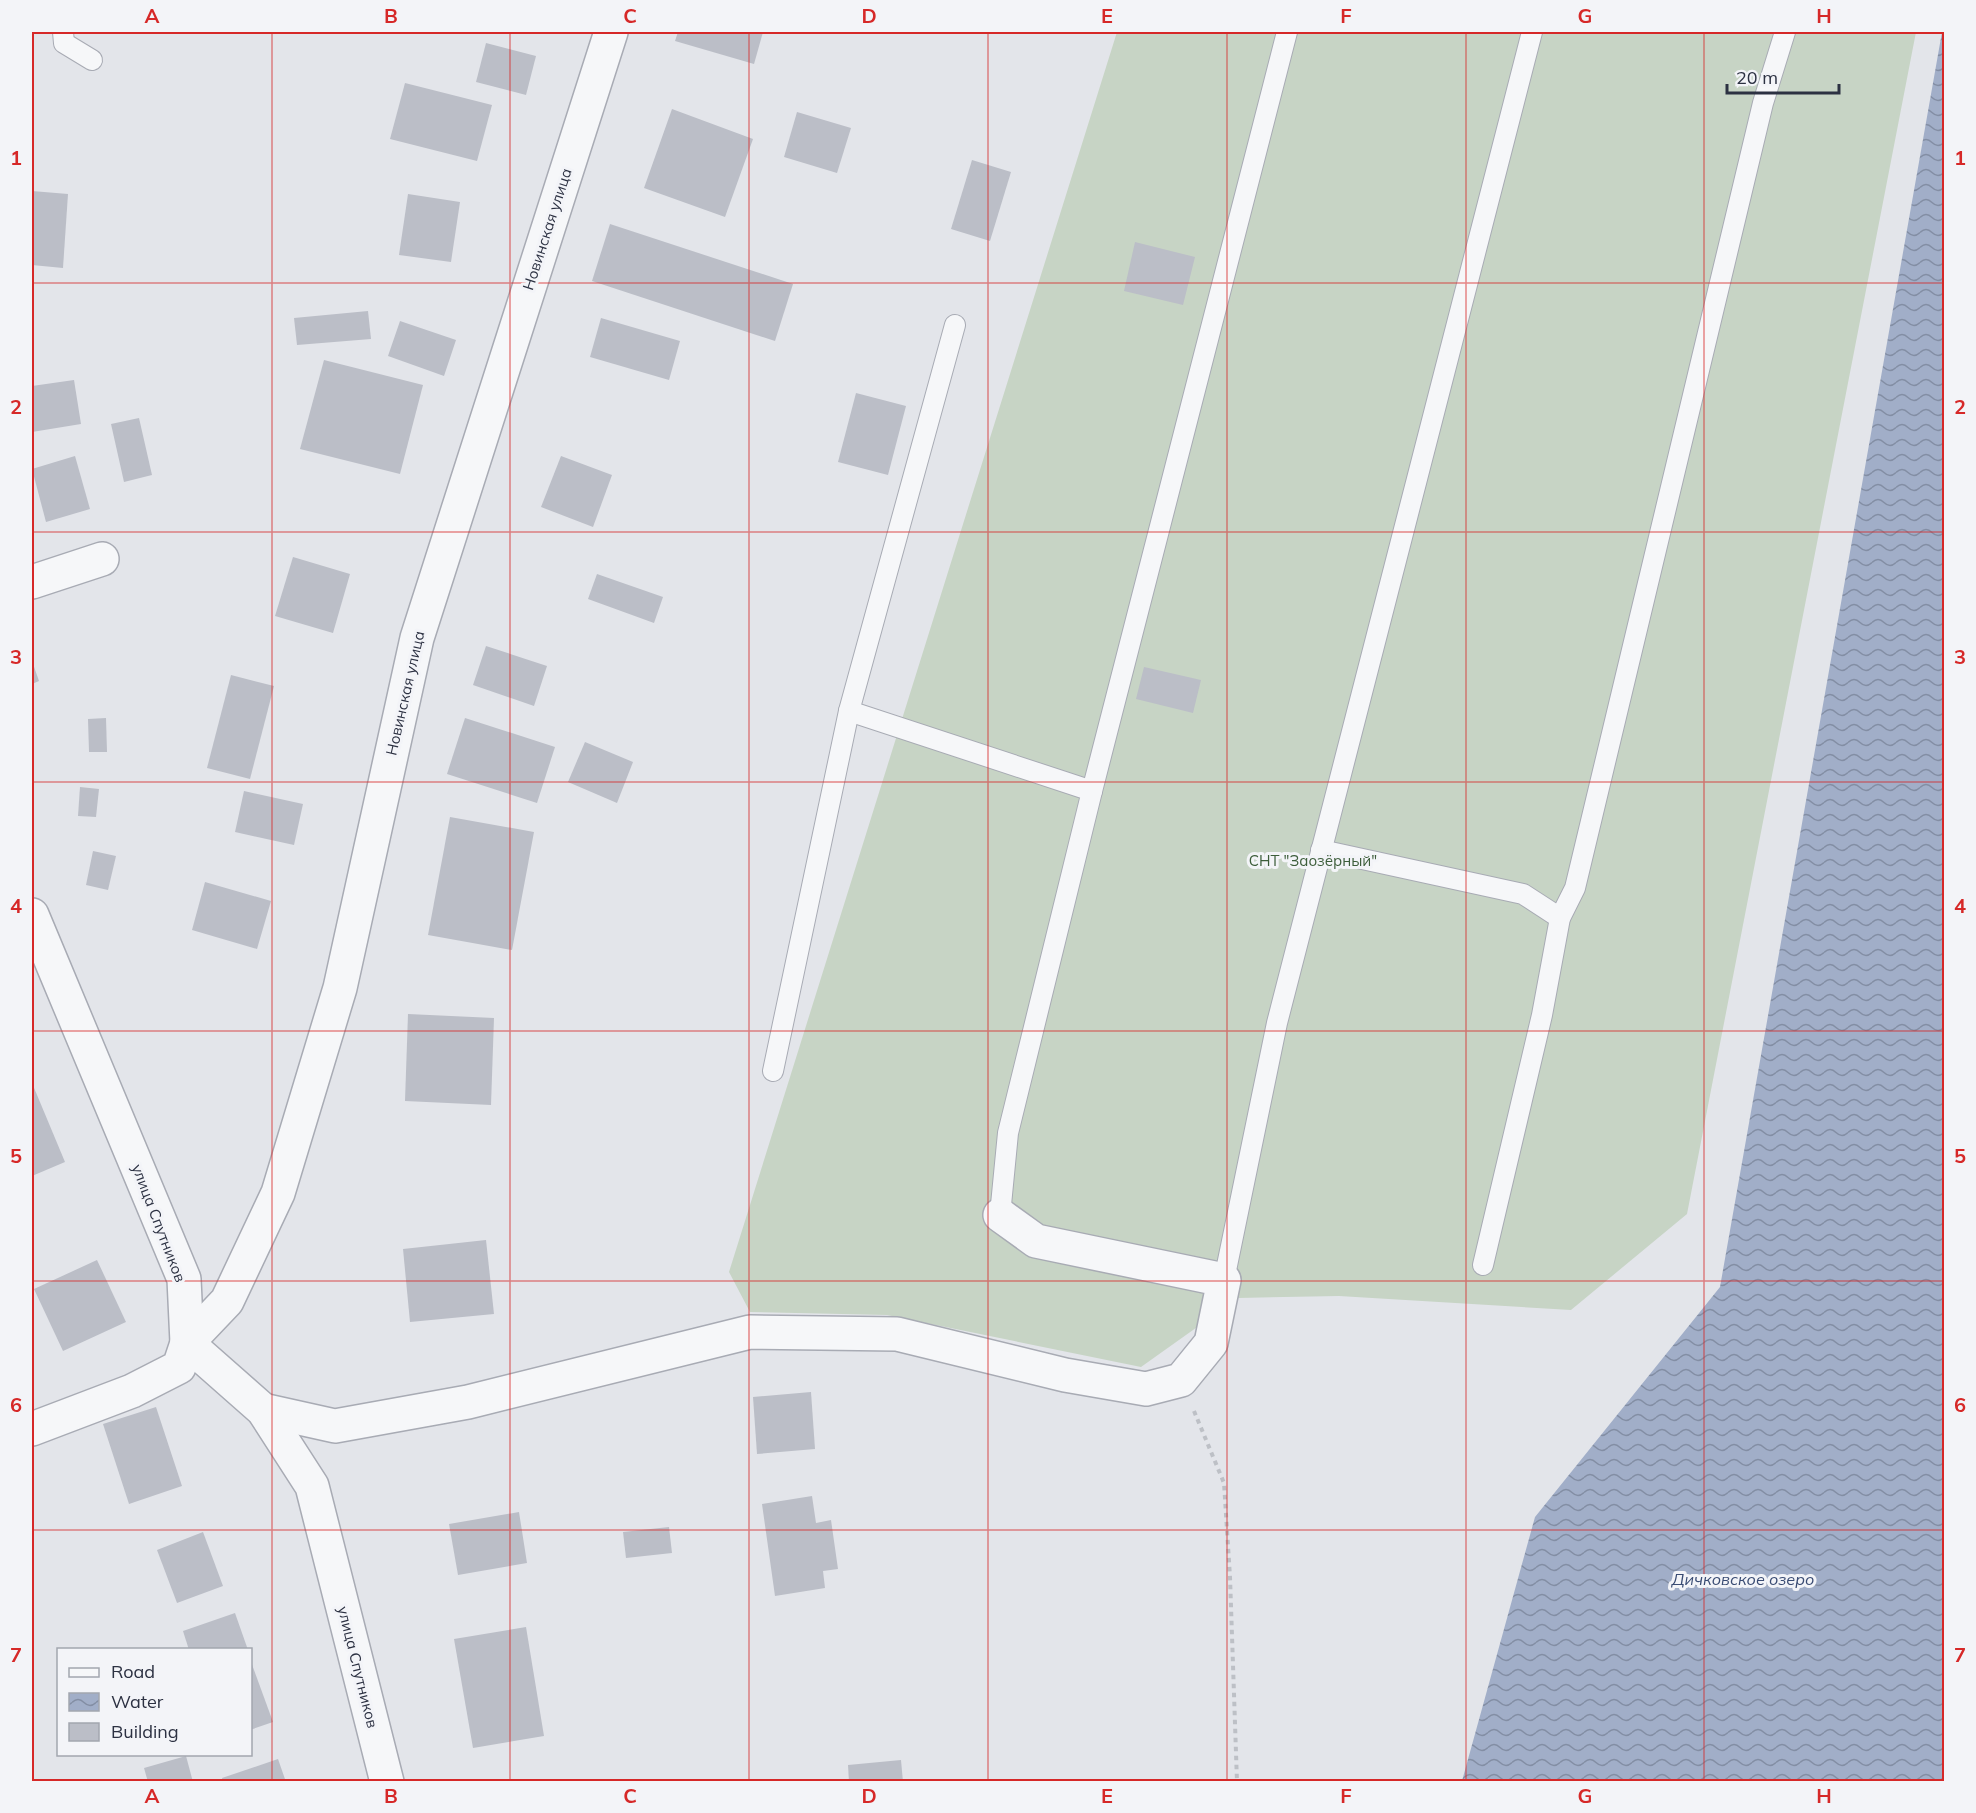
<svg xmlns="http://www.w3.org/2000/svg" width="1976" height="1813" viewBox="0 0 1976 1813" font-family="Mulish,sans-serif">
  <style>
    .garden { fill: #c7d4c5 }
    .water { fill: url(#water-waves) }
    .building { fill: #bbbec7 }
    .lines { fill: none; stroke-linecap: round; stroke-linejoin: round }
    .service-casing { stroke: #a8abb4; stroke-width: 22 }
    .minor-casing { stroke: #a8abb4; stroke-width: 36 }
    .path { stroke: #bdc0c6; stroke-width: 4; stroke-dasharray: 4.5 4.5; stroke-linecap: butt }
    .service { stroke: #f6f7f9; stroke-width: 20 }
    .minor { stroke: #f6f7f9; stroke-width: 33 }
    .grid { fill: none; stroke: #d62828; stroke-width: 1.5; stroke-opacity: 0.55 }
    .labels { text-anchor: middle; dominant-baseline: central; stroke-width: 6; stroke-linejoin: round; paint-order: stroke }
    .street-label { font-size: 15px; fill: #2c3142; stroke: #f3f4f8 }
    .park-label { font-size: 15px; fill: #3c5d3a; stroke: #f3f4f8 }
    .water-label { font-size: 16px; font-style: italic; fill: #394b73; stroke: #f3f4f8 }
    .neatline { fill: none; stroke: #d62828; stroke-width: 2 }
    .grid-label { font-size: 20px; text-anchor: middle; font-weight: bold; fill: #d62828 }
  </style>
  <defs>
    <pattern id="water-waves" width="16" height="10" patternUnits="userSpaceOnUse" patternTransform="scale(1.5)"><rect width="16" height="10" fill="#a1aec8"/><path d="M0 5q4-4 8 0t8 0" fill="none" stroke="#838ea4"/></pattern>
  </defs>
  <rect width="100%" height="100%" fill="#e3e5ea"/>
  <!-- garden -->
  <polygon class="garden" points="1117,32 1916,32 1687,1214 1571,1310 1339,1296 1238,1298 1141,1367 887,1315 750,1312 729,1272"/>
  <!-- water -->
  <polygon class="water" points="1942,32 1944,32 1944,1781 1462,1781 1535,1517 1720,1287"/>
  <!-- building -->
  <g class="building">
    <polygon points="678,32 763,32 754,64 675,41"/>
    <polygon points="486,43 536,56 526,95 476,82"/>
    <polygon points="405,83 492,105 477,161 390,139"/>
    <polygon points="672,109 753,139 725,217 644,188"/>
    <polygon points="797,112 851,128 837,173 784,157"/>
    <polygon points="972,160 1011,172 990,241 951,229"/>
    <polygon points="32,191 68,194 63,268 32,265"/>
    <polygon points="408,194 460,202 451,262 399,255"/>
    <polygon points="610,224 793,284 775,341 592,281"/>
    <polygon points="1135,242 1195,257 1183,305 1124,291"/>
    <polygon points="368,311 371,339 297,345 294,318"/>
    <polygon points="601,318 680,341 669,380 590,357"/>
    <polygon points="400,321 456,340 444,376 388,356"/>
    <polygon points="324,360 423,385 400,474 300,449"/>
    <polygon points="74,380 81,424 32,432 32,386"/>
    <polygon points="856,393 906,406 888,475 838,462"/>
    <polygon points="139,418 152,475 124,482 111,424"/>
    <polygon points="75,456 90,509 46,522 32,469"/>
    <polygon points="561,456 612,475 593,527 541,507"/>
    <polygon points="293,557 350,574 333,633 275,616"/>
    <polygon points="597,574 663,597 654,623 588,599"/>
    <polygon points="486,646 547,666 534,706 473,685"/>
    <polygon points="32,661 39,681 32,684"/>
    <polygon points="1144,667 1201,680 1193,713 1136,699"/>
    <polygon points="231,675 274,686 250,779 207,768"/>
    <polygon points="106,718 107,752 89,752 88,719"/>
    <polygon points="465,718 555,747 537,803 447,774"/>
    <polygon points="585,742 633,762 617,803 568,782"/>
    <polygon points="80,787 99,789 96,817 78,816"/>
    <polygon points="244,791 303,804 294,845 235,832"/>
    <polygon points="450,817 534,832 512,950 428,935"/>
    <polygon points="93,851 116,856 108,890 86,885"/>
    <polygon points="205,882 271,901 257,949 192,930"/>
    <polygon points="408,1014 494,1018 491,1105 405,1101"/>
    <polygon points="32,1083 65,1162 32,1176"/>
    <polygon points="486,1240 494,1314 410,1322 403,1249"/>
    <polygon points="97,1260 126,1322 63,1351 34,1289"/>
    <polygon points="811,1392 815,1449 757,1454 753,1397"/>
    <polygon points="156,1407 182,1486 129,1504 103,1424"/>
    <polygon points="812,1496 816,1523 831,1520 838,1569 823,1571 825,1588 775,1596 762,1504"/>
    <polygon points="519,1512 527,1563 458,1575 449,1524"/>
    <polygon points="669,1527 672,1553 626,1558 623,1532"/>
    <polygon points="203,1532 223,1586 177,1603 157,1550"/>
    <polygon points="235,1613 248,1650 189,1650 183,1631"/>
    <polygon points="526,1627 544,1736 473,1748 454,1639"/>
    <polygon points="250,1659 273,1722 250,1730"/>
    <polygon points="186,1756 193,1782 148,1782 144,1768"/>
    <polygon points="278,1759 286,1782 223,1782 222,1778"/>
    <polygon points="901,1760 903,1782 849,1782 848,1765"/>
  </g>
  <g class="lines">
    <!-- service casing -->
    <g class="service-casing">
      <g id="service">
        <polyline points="63,32 64,43 92,60"/>
        <polyline points="849,711 1092,791"/>
        <polyline points="1321,850 1523,894 1560,918"/>
        <polyline points="773,1071 849,711 955,325"/>
        <polyline points="1000,1215 1008,1133 1092,791 1287,32"/>
        <polyline points="1483,1265 1542,1015 1560,918 1575,888 1763,103 1785,32"/>
        <polyline points="1224,1280 1277,1023 1532,32"/>
      </g>
    </g>
    <!-- minor casing -->
    <g class="minor-casing">
      <g id="minor">
        <polyline points="32,582 102,559"/>
        <polyline points="32,915 184,1279 187,1343 263,1410 312,1486 387,1782"/>
        <polyline points="263,1410 335,1426 468,1402 750,1332 897,1334 1065,1375 1146,1389 1181,1380 1211,1343 1224,1280 1036,1241 1000,1215"/>
        <polyline points="32,1429 132,1391 179,1367 187,1343 227,1301 278,1193 340,988 417,638 611,32"/>
      </g>
    </g>
    <!-- path -->
    <polyline class="path" points="1194,1411 1224,1483 1230,1577 1237,1782"/>
    <!-- service -->
    <use href="#service" class="service"/>
    <!-- minor -->
    <use href="#minor" class="minor"/>
  </g>
  <!-- grid -->
  <path class="grid" d="M 272,32 L 272,1782M 510,32 L 510,1782M 749,32 L 749,1782M 988,32 L 988,1782M 1227,32 L 1227,1782M 1466,32 L 1466,1782M 1704,32 L 1704,1782M 32,283 L 1944,283M 32,532 L 1944,532M 32,782 L 1944,782M 32,1031 L 1944,1031M 32,1281 L 1944,1281M 32,1530 L 1944,1530"/>
  <g class="labels">
    <!-- street labels -->
    <g class="street-label">
      <text transform="translate(547 229) rotate(-72)">Новинская улица</text>
      <text transform="translate(405 693) rotate(-77)">Новинская улица</text>
      <text transform="translate(159 1223) rotate(69)">улица Спутников</text>
      <text transform="translate(358 1667) rotate(76)">улица Спутников</text>
    </g>
    <!-- park labels -->
    <g class="park-label">
      <text x="1313" y="860">СНТ "Заозёрный"</text>
    </g>
    <!-- water labels -->
    <g class="water-label">
      <text x="1743" y="1579">Дичковское озеро</text>
    </g>
  </g>
  <!-- border -->
  <rect width="1976" height="1813" fill="none" stroke="#f3f4f8" stroke-width="66"/>
  <!-- legend -->
  <rect x="57" y="1648" width="195" height="108" fill="#f3f4f8" stroke="#a3a6af" stroke-width="1.5"/>
  <rect x="69" y="1668" width="30" height="9" fill="#f6f7f9" stroke="#a3a6af" stroke-width="1.5"/>
  <text x="111" y="1678" font-size="18" fill="#2c3142">Road</text>
  <rect x="69" y="1693" width="30" height="18" fill="url(#water-waves)" stroke="#a3a6af" stroke-width="1.5"/>
  <text x="111" y="1708" font-size="18" fill="#2c3142">Water</text>
  <rect x="69" y="1723" width="30" height="18" fill="#bbbec7" stroke="#a3a6af" stroke-width="1.5"/>
  <text x="111" y="1738" font-size="18" fill="#2c3142">Building</text>
  <!-- scale -->
  <path d="M1727 84v9h112v-9" fill="none" stroke="#2c3142" stroke-width="3"/>
  <text x="1736" y="84" font-size="18" fill="#2c3142" stroke="#f3f4f8" stroke-width="4.5" paint-order="stroke">20 m</text>
  <rect x="33" y="33" width="1910" height="1747" class="neatline"/>
  <g class="grid-label">
    <text x="152" y="23">A</text>
    <text x="391" y="23">B</text>
    <text x="630" y="23">C</text>
    <text x="869" y="23">D</text>
    <text x="1107" y="23">E</text>
    <text x="1346" y="23">F</text>
    <text x="1585" y="23">G</text>
    <text x="1824" y="23">H</text>
    <text x="16" y="165">1</text>
    <text x="1960" y="165">1</text>
    <text x="16" y="414">2</text>
    <text x="1960" y="414">2</text>
    <text x="16" y="664">3</text>
    <text x="1960" y="664">3</text>
    <text x="16" y="913">4</text>
    <text x="1960" y="913">4</text>
    <text x="16" y="1163">5</text>
    <text x="1960" y="1163">5</text>
    <text x="16" y="1412">6</text>
    <text x="1960" y="1412">6</text>
    <text x="16" y="1662">7</text>
    <text x="1960" y="1662">7</text>
    <text x="152" y="1803">A</text>
    <text x="391" y="1803">B</text>
    <text x="630" y="1803">C</text>
    <text x="869" y="1803">D</text>
    <text x="1107" y="1803">E</text>
    <text x="1346" y="1803">F</text>
    <text x="1585" y="1803">G</text>
    <text x="1824" y="1803">H</text>
  </g>
</svg>
